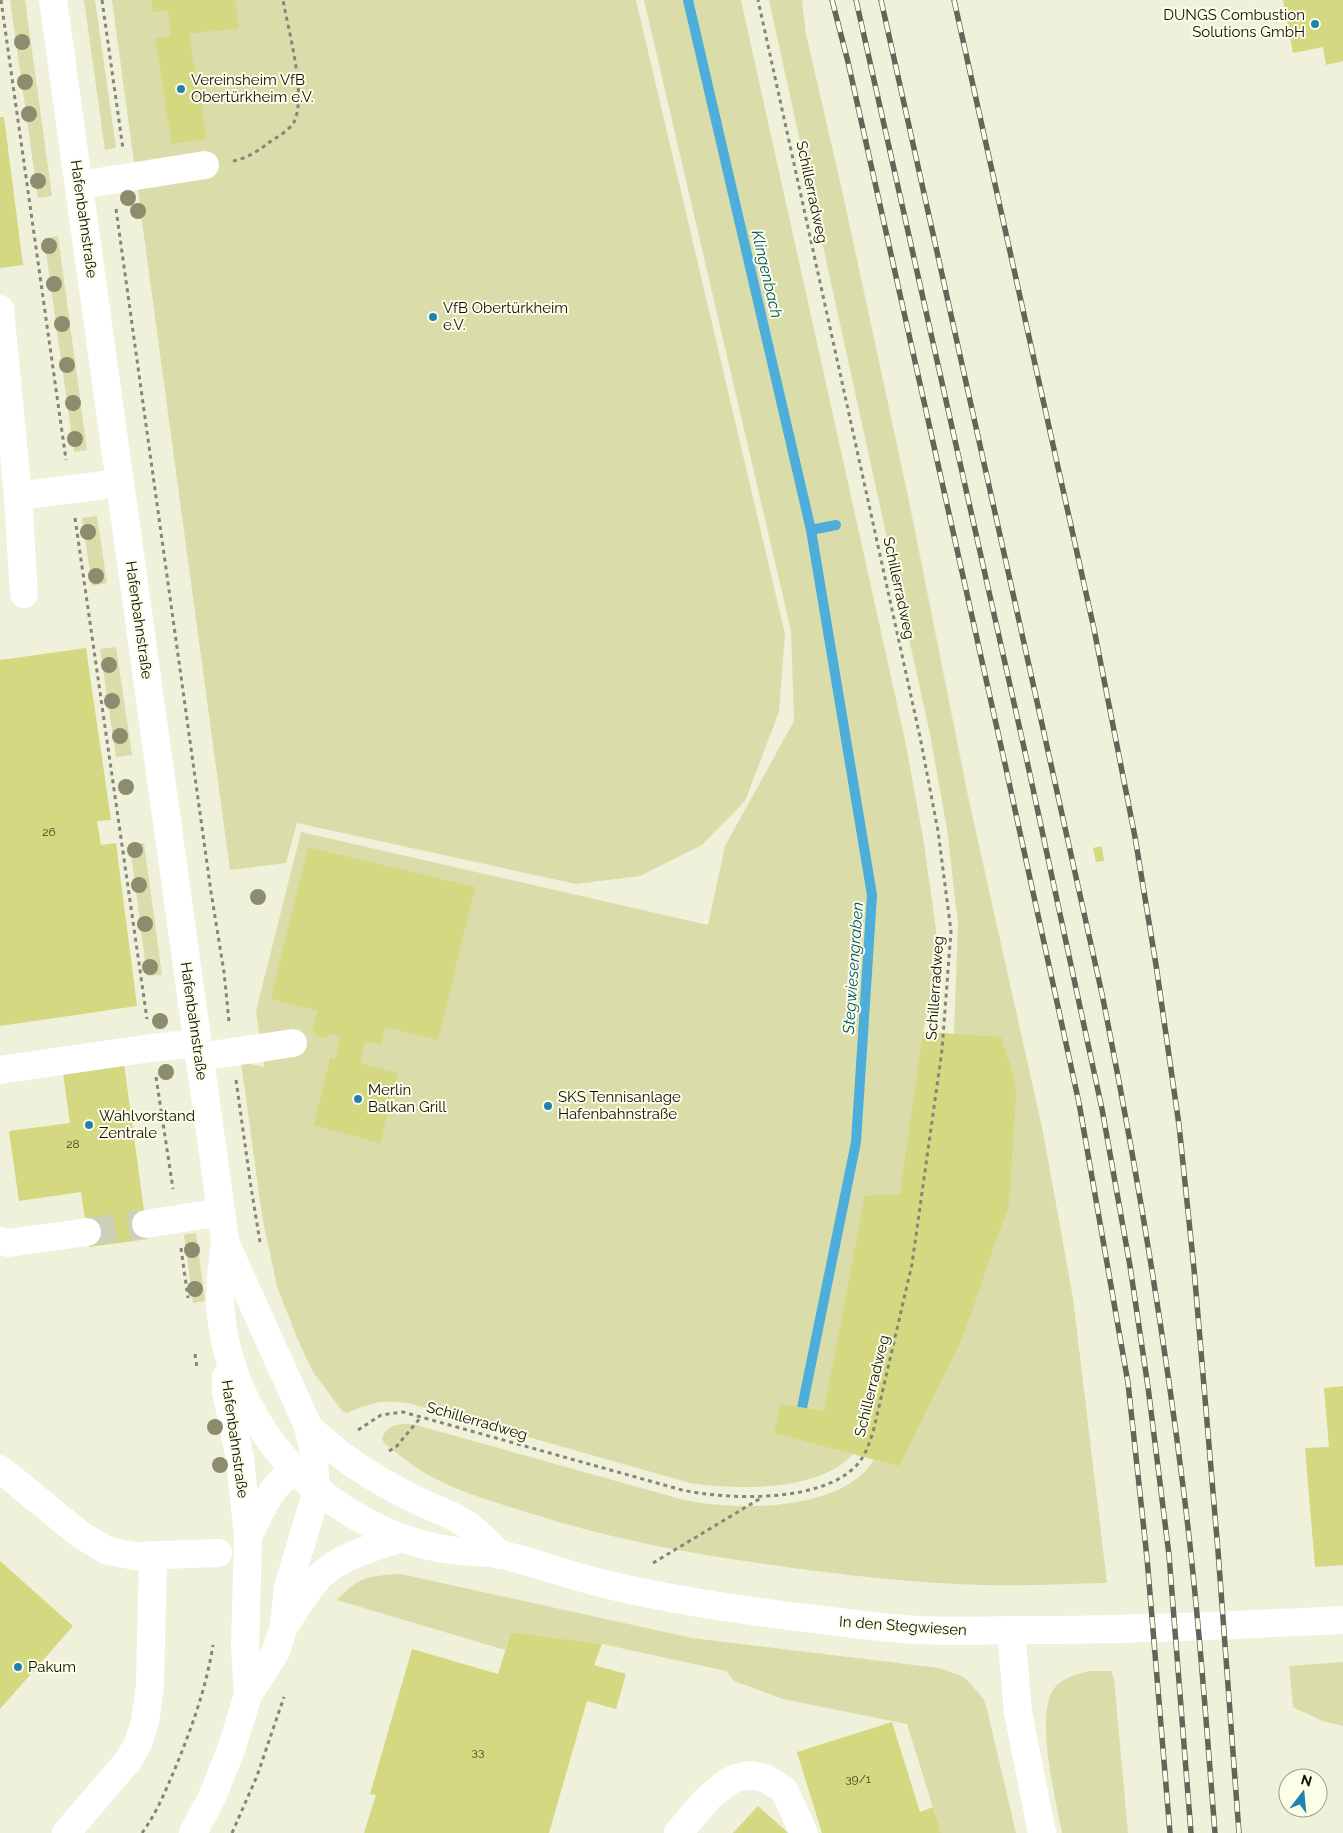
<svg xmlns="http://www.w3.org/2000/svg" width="1343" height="1833" viewBox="0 0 1343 1833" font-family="Raleway,sans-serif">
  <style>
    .green { fill: #dadda9 }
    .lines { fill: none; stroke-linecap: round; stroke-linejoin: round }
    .stream { stroke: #4daedb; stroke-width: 10 }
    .building { fill: #d4d880 }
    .minor-tunnel { stroke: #cdcfbb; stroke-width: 28; stroke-dasharray: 28 14; stroke-linecap: butt }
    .path { stroke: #858677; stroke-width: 3; stroke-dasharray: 4 4; stroke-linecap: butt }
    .minor { stroke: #fff; stroke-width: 28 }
    .major { stroke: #fff; stroke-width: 28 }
    .rail-casing { stroke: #646558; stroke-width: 5.5 }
    .rail { stroke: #fcfee8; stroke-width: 4; stroke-dasharray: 11; stroke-linecap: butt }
    .tree { fill: #8b8d6e }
    .poi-dot { fill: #1e83ad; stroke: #fcfee8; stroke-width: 2 }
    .labels { text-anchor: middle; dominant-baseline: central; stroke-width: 4; stroke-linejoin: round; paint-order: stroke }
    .number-label { font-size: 12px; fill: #404126 }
    .poi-label { font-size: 15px; fill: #0f0f08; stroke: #fcfee8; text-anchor: start }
    .street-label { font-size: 15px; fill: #0f0f08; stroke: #fcfee8 }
    .water-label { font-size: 16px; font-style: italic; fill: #005372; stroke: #fcfee8 }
  </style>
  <rect width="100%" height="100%" fill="#eff1db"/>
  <!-- green -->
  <g class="green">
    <polygon points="10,0 25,0 52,196 38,198"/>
    <polygon points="84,0 95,0 116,148 105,150"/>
    <polygon points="112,0 636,0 785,634 779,712 745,801 702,845 640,876 576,884 297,823 286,863 230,870"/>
    <path d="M 644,0 L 741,0 L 905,740 L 923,837 L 936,929 L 934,986 L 923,1032 L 954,1034 L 958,924 L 947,829 L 930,734 L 769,0 L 802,0 L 806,34 L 844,199 L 909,501 L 968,796 L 1043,1132 L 1073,1298 L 1107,1583 C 1066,1584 1024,1586 983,1585 C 912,1583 842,1575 772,1565 C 695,1554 618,1541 543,1517 C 506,1506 453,1491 420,1470 C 407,1462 396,1452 384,1443 L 382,1438 C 388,1423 402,1423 416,1425 L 684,1500 C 738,1511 841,1512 874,1460 L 853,1454 C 820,1492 736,1490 690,1483 L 408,1403 C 381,1399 371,1403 347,1413 L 343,1412 L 313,1372 L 297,1338 L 277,1286 L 262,1216 L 241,1062 L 264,1067 L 256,1011 L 301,832 L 708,925 L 725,846 L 794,721 L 791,631 Z"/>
    <polygon points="58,236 87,450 74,452 44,238"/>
    <polygon points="97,516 107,583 92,586 82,518"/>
    <polygon points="116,647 132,755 116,757 100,649"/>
    <polygon points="144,843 162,975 147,976 130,845"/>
    <polygon points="196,1233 205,1301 193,1303 184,1235"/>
    <path d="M 401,1574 L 692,1638 L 939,1668 L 962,1676 L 969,1682 L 983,1698 L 987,1709 L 1016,1833 L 941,1833 L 907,1724 L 783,1699 L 734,1681 L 726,1671 L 602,1644 L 511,1632 L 505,1650 L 337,1600 C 359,1576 369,1576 401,1574 Z"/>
    <polygon points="1343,1662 1343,1726 1322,1721 1293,1707 1289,1666"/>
    <path d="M 1091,1671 L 1111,1671 L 1114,1679 L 1128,1833 L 1062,1833 C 1056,1801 1033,1710 1056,1686 C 1065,1677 1079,1673 1091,1671 Z"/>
  </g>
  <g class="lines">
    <!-- stream -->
    <g class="stream">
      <polyline points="688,0 811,530 836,525"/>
      <polyline points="802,1408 856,1142 872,895 811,530"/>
    </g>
  </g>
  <!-- building -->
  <g class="building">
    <polygon points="151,0 235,0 239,28 189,34 207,139 172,144 155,38 171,37 168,11 153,12"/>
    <polygon points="1283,0 1343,0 1343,61 1326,65 1323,47 1293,53"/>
    <polygon points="0,117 4,117 23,265 0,268"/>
    <polygon points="86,648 111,820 97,821 101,845 116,843 137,1006 0,1026 0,660"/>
    <polygon points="1102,846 1104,861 1096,862 1093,848"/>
    <polygon points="308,847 475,887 438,1040 385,1027 381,1045 365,1041 360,1063 398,1073 380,1143 314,1125 330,1058 335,1059 340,1036 331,1033 324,1038 317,1036 312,1029 318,1011 271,999"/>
    <polygon points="923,1032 1001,1037 1015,1080 1016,1093 1009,1204 962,1339 899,1466 774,1433 781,1404 824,1411 865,1196 900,1194"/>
    <polygon points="124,1064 148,1239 89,1247 81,1192 19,1201 9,1131 70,1123 63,1073"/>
    <polygon points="1343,1386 1343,1565 1315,1567 1305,1448 1329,1447 1324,1388"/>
    <polygon points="0,1561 73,1626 0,1709"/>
    <polygon points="511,1632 602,1644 594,1665 626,1674 616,1709 587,1701 549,1833 364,1833 376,1795 370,1794 412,1649 498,1674"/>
    <polygon points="892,1722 920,1812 933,1807 941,1833 822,1833 797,1752"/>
    <polygon points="758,1806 788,1833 733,1833"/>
  </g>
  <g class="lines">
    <!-- minor-tunnel -->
    <polyline class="minor-tunnel" points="87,1232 146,1224"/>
    <!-- path -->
    <g class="path">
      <polyline points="1,0 66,460"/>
      <polyline points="102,0 123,149"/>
      <path d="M 233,161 C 245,159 258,151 267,144 C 275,138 289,131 294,122 C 307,96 288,29 283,0"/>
      <polyline points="116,209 211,892 224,972 229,1022"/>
      <polyline points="75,518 147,1019"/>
      <polyline points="156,1077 173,1189"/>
      <polyline points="236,1080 251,1187 260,1242"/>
      <polyline points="181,1248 188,1298"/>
      <polyline points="195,1354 197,1368"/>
      <path d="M 358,1430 L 381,1415 L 403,1412 L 682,1490 C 729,1500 820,1503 856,1466 C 866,1455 870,1442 874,1428 L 912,1264 L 942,1050 L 951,931 L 938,831 L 920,737 L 758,0"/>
      <polyline points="389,1451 396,1447 421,1417"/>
      <polyline points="653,1563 761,1498"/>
      <path d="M 142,1833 C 156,1814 165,1792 174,1771 C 191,1730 206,1689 213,1645"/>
      <polyline points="232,1833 257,1776 284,1697"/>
    </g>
    <!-- minor -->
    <g class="minor">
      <polyline points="80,185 205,165"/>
      <polyline points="0,309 18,496 24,594"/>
      <polyline points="18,496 120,483"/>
      <polyline points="199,1057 293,1043"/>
      <polyline points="0,1070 151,1048 197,1043"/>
      <polyline points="146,1224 221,1212"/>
      <polyline points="0,1241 9,1243 87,1232"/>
      <polyline points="0,1469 81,1535 108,1551 135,1556 218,1553"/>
      <polyline points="1011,1630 1018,1712 1042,1833"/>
      <polyline points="66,1833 128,1761 138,1743 145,1722 150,1686 153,1557"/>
      <polyline points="678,1833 709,1797 728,1782 736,1778 750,1775 765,1778 784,1790 804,1833"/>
    </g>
    <!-- major -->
    <g class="major">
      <path d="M 53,0 L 225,1240 C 223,1264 218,1290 221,1314 C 227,1377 260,1440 308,1482 C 348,1516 398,1543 450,1550 C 468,1553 486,1551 503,1555 C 540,1564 576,1578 613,1586 C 682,1602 753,1612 823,1620 C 854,1624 885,1628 916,1630 C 952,1632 987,1630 1023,1630 C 1130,1630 1236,1625 1343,1620"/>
      <polyline points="226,1377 226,1391 240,1459 248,1536 245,1647 248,1695"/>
      <path d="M 308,1426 C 339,1458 379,1482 418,1501 C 434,1509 452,1514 466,1524 C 479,1533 489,1544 500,1555"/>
      <path d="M 248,1536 C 264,1506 275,1471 312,1466"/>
      <path d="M 285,1625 C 296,1609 306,1591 318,1578 C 339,1556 374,1547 402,1538"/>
      <polyline points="193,1833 212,1797 231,1750 248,1695 276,1651 284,1626 288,1587 313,1504 316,1488 313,1449 308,1426 225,1242"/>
    </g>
    <!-- rail casing -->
    <g class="rail-casing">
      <g id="rail">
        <polyline points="832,0 848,62 1005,764 1079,1103 1128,1383 1147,1558 1170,1833"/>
        <polyline points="856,0 1027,761 1102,1109 1130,1266 1148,1387 1169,1555 1191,1833"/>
        <path d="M 881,0 L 1102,994 C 1135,1159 1163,1326 1184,1494 C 1198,1606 1206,1720 1215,1833"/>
        <polyline points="954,0 1094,629 1135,837 1156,965 1179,1125 1194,1269 1218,1551 1239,1833"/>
      </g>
    </g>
    <!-- rail -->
    <use href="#rail" class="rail"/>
  </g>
  <!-- trees -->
  <g class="tree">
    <circle cx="22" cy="42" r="8"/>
    <circle cx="25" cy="82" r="8"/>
    <circle cx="29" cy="114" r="8"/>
    <circle cx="38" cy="181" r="8"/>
    <circle cx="128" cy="198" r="8"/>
    <circle cx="138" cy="211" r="8"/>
    <circle cx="49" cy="246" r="8"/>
    <circle cx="54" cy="284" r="8"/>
    <circle cx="62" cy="324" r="8"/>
    <circle cx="67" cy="365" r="8"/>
    <circle cx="73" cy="403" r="8"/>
    <circle cx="75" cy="439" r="8"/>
    <circle cx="88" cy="532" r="8"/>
    <circle cx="96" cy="576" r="8"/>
    <circle cx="109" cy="665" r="8"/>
    <circle cx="112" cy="701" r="8"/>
    <circle cx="120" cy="736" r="8"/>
    <circle cx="126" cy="787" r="8"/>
    <circle cx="135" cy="850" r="8"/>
    <circle cx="139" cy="885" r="8"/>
    <circle cx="258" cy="897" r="8"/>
    <circle cx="145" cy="924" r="8"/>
    <circle cx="150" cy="967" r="8"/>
    <circle cx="160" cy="1021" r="8"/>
    <circle cx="166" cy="1072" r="8"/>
    <circle cx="192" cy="1250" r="8"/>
    <circle cx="195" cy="1289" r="8"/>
    <circle cx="215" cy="1427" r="8"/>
    <circle cx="220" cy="1465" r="8"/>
  </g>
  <!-- markers -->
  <g class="poi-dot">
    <circle cx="1315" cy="24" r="5"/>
    <circle cx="181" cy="89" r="5"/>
    <circle cx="433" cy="317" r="5"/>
    <circle cx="358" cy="1099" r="5"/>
    <circle cx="548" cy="1106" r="5"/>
    <circle cx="89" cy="1125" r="5"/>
    <circle cx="18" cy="1667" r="5"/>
  </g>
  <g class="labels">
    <!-- number labels -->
    <g class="number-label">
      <text x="49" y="832">26</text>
      <text x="73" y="1144">28</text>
      <text x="478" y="1752">33</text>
      <text x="858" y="1779">39/1</text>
    </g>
    <!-- poi labels -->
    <g class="poi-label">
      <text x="1305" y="15" text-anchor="end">DUNGS Combustion<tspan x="1305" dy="17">Solutions GmbH</tspan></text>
      <text x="191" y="80">Vereinsheim VfB<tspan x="191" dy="17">Obertürkheim e.V.</tspan></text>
      <text x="443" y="308">VfB Obertürkheim<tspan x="443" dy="17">e.V.</tspan></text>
      <text x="368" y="1090">Merlin<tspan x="368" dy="17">Balkan Grill</tspan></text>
      <text x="558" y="1097">SKS Tennisanlage<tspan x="558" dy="17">Hafenbahnstraße</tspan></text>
      <text x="99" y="1116">Wahlvorstand<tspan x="99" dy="17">Zentrale</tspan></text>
      <text x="28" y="1667">Pakum</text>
    </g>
    <!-- street labels -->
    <g class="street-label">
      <text transform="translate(812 192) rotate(78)">Schillerradweg</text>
      <text transform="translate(84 219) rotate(82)">Hafenbahnstraße</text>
      <text transform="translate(899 588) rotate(78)">Schillerradweg</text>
      <text transform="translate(139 620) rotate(82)">Hafenbahnstraße</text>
      <text transform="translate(935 988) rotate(-86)">Schillerradweg</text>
      <text transform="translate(194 1021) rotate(82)">Hafenbahnstraße</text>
      <text transform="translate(872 1386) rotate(-76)">Schillerradweg</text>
      <text transform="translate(477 1421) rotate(16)">Schillerradweg</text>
      <text transform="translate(235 1439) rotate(82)">Hafenbahnstraße</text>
      <text transform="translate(903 1626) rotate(4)">In den Stegwiesen</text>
    </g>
    <!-- water labels -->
    <g class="water-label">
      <text transform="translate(767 274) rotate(77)">Klingenbach</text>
      <text transform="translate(853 968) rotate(-86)">Stegwiesengraben</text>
    </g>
  </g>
  <!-- north arrow -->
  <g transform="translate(1303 1793) rotate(16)"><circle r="24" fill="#fcfee8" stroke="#9d9e8e"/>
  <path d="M0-4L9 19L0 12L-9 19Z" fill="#1e83ad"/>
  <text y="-8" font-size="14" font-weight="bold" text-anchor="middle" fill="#0f0f08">N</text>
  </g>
</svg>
